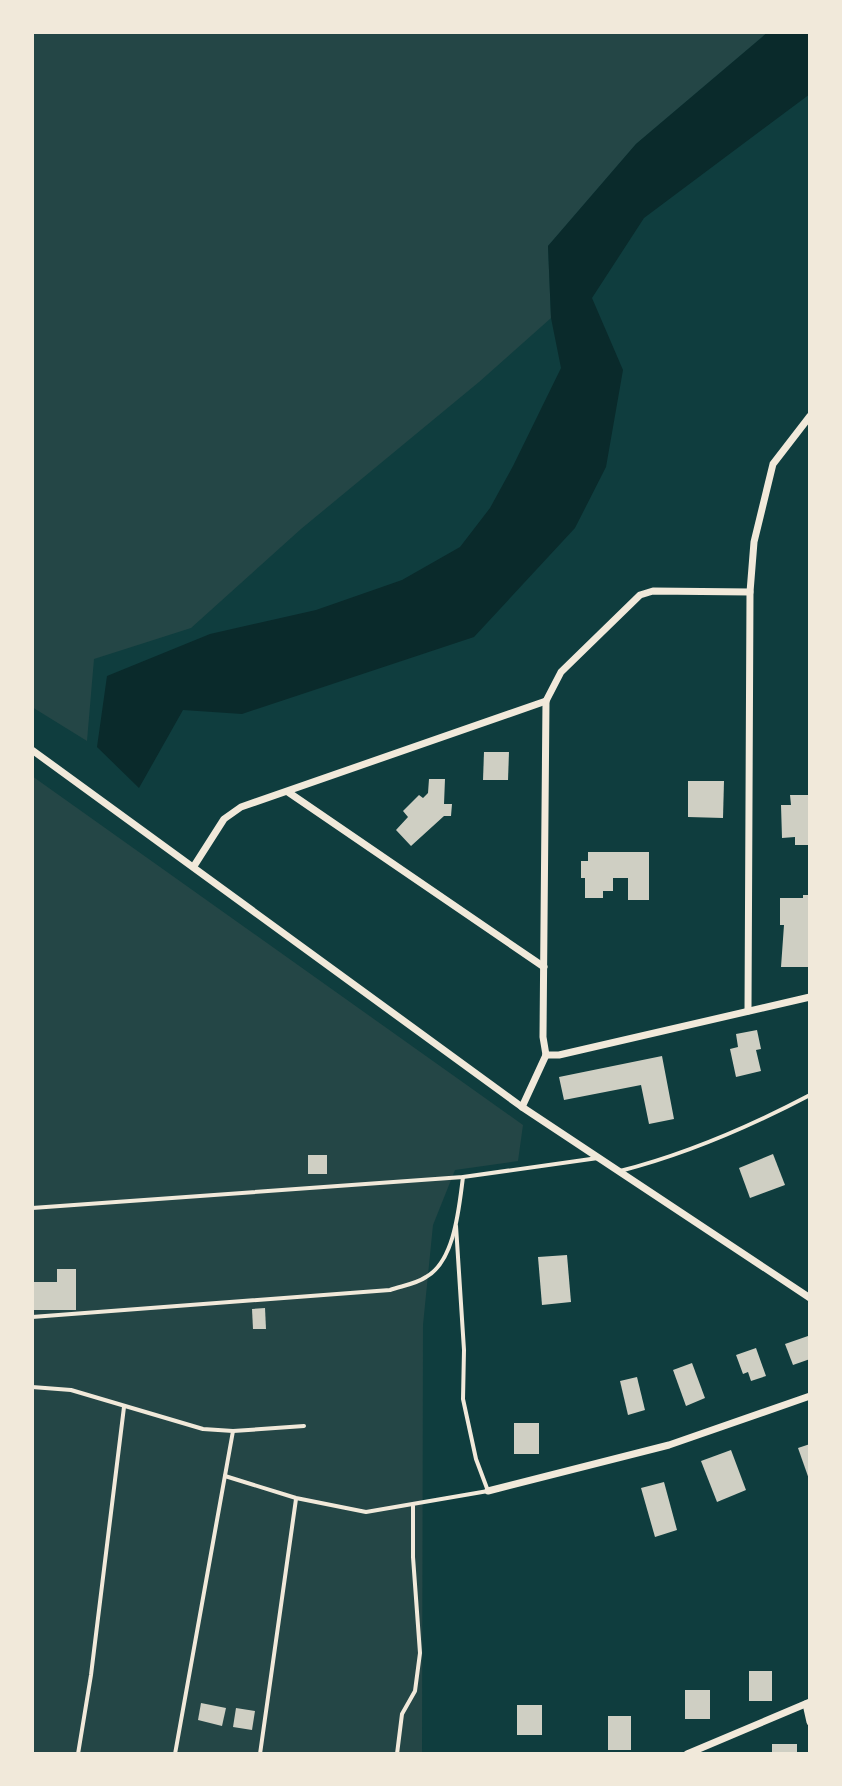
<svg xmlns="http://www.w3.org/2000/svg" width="842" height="1786" viewBox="0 0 842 1786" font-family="'Source Sans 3',sans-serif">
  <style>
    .green { fill: #244646 }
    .water { fill: #0a2a2b }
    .building { fill: #cfcfc3 }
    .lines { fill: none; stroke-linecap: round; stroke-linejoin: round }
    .service { stroke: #f1e9da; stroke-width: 4 }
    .minor { stroke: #f1e9da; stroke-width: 7 }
  </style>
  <rect width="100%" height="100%" fill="#0f3d3e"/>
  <!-- green -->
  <g class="green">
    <polygon points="32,32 768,32 636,144 548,246 551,318 479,382 301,529 191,628 94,659 87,741 32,707"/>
    <polygon points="32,776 523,1125 518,1161 455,1170 433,1225 423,1325 422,1754 32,1754"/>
  </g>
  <!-- water -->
  <polygon class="water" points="768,32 810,32 810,94 644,218 592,298 623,370 606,467 575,528 474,637 242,714 183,710 139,788 97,747 107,676 210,634 316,610 402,580 460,547 490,508 513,466 561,368 551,318 548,246 636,144"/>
  <!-- building -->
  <g class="building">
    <polygon points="484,752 509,752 508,780 483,780"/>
    <polygon points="429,779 445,779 444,804 452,804 451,816 444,816 411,846 396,830 408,817 403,811 419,795 423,798 428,793"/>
    <polygon points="688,781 724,781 723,818 688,817"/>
    <polygon points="790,795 810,795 810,845 795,845 795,837 782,838 781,805 791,805"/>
    <polygon points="588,852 649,852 649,900 628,900 628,878 613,878 613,891 603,891 603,898 585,898 585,878 581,878 581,861 588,861"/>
    <polygon points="803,895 810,895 810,967 781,967 784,925 780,925 780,898 803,898"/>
    <polygon points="757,1030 761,1049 756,1050 761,1071 736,1077 730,1049 738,1047 736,1034"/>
    <polygon points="662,1056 674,1119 649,1124 641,1085 564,1100 559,1077"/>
    <polygon points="773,1154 785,1185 750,1198 739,1168"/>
    <rect x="308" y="1155" width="19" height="19"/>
    <polygon points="567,1255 571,1302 542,1305 538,1257"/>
    <polygon points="57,1269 76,1269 76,1310 32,1310 32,1282 57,1282"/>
    <polygon points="265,1308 266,1329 253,1329 252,1309"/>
    <polygon points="808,1336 810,1359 793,1365 785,1344"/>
    <polygon points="756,1348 766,1376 751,1381 748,1372 743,1374 736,1355"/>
    <polygon points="692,1363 705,1398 686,1406 673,1370"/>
    <polygon points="637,1377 645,1410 628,1415 620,1381"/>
    <rect x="514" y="1423" width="25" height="31"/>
    <polygon points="810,1444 810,1482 798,1448"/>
    <polygon points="731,1450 746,1490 717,1502 701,1461"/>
    <polygon points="664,1482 677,1530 655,1537 641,1488"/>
    <rect x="749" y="1671" width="23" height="30"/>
    <rect x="685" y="1690" width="25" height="29"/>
    <polygon points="201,1703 226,1708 222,1726 198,1720"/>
    <rect x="517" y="1705" width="25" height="30"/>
    <polygon points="236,1708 255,1711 252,1730 233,1727"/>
    <rect x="608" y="1716" width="23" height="34"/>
    <rect x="772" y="1744" width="25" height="10"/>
  </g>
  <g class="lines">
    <!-- service -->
    <g class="service">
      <path d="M 620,1171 C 687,1154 749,1127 810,1095"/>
      <polyline points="32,1208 463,1177 598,1158"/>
      <path d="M 32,1317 L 390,1290 C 401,1286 416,1284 426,1277 C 455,1261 459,1207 463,1177"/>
      <polyline points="32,1387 71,1390 203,1429 233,1431 304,1426"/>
      <polyline points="225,1476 296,1498 366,1512 488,1491 476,1459 463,1399 464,1350 456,1226"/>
      <polyline points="78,1754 91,1675 124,1407"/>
      <polyline points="175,1754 233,1431"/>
      <polyline points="260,1754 296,1499"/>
      <polyline points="397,1754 402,1714 415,1691 420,1653 413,1557 413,1506"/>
    </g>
    <!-- minor -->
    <g class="minor">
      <polyline points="32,750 522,1107 810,1298"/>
      <polyline points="288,792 544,967"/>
      <polyline points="194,866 224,819 241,807 546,701"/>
      <polyline points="748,1011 750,592 754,542 773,464 810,416"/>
      <polyline points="546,1055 543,1037 546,701 561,672 640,595 653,591 750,592"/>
      <polyline points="546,1055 559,1055 810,997"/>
      <polyline points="522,1107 546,1055"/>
      <polyline points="488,1491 669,1445 810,1396"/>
      <polyline points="806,1704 810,1722"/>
      <polyline points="687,1754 810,1702"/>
    </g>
  </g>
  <!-- border -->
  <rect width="842" height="1786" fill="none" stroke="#f1e9da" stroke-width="68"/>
</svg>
